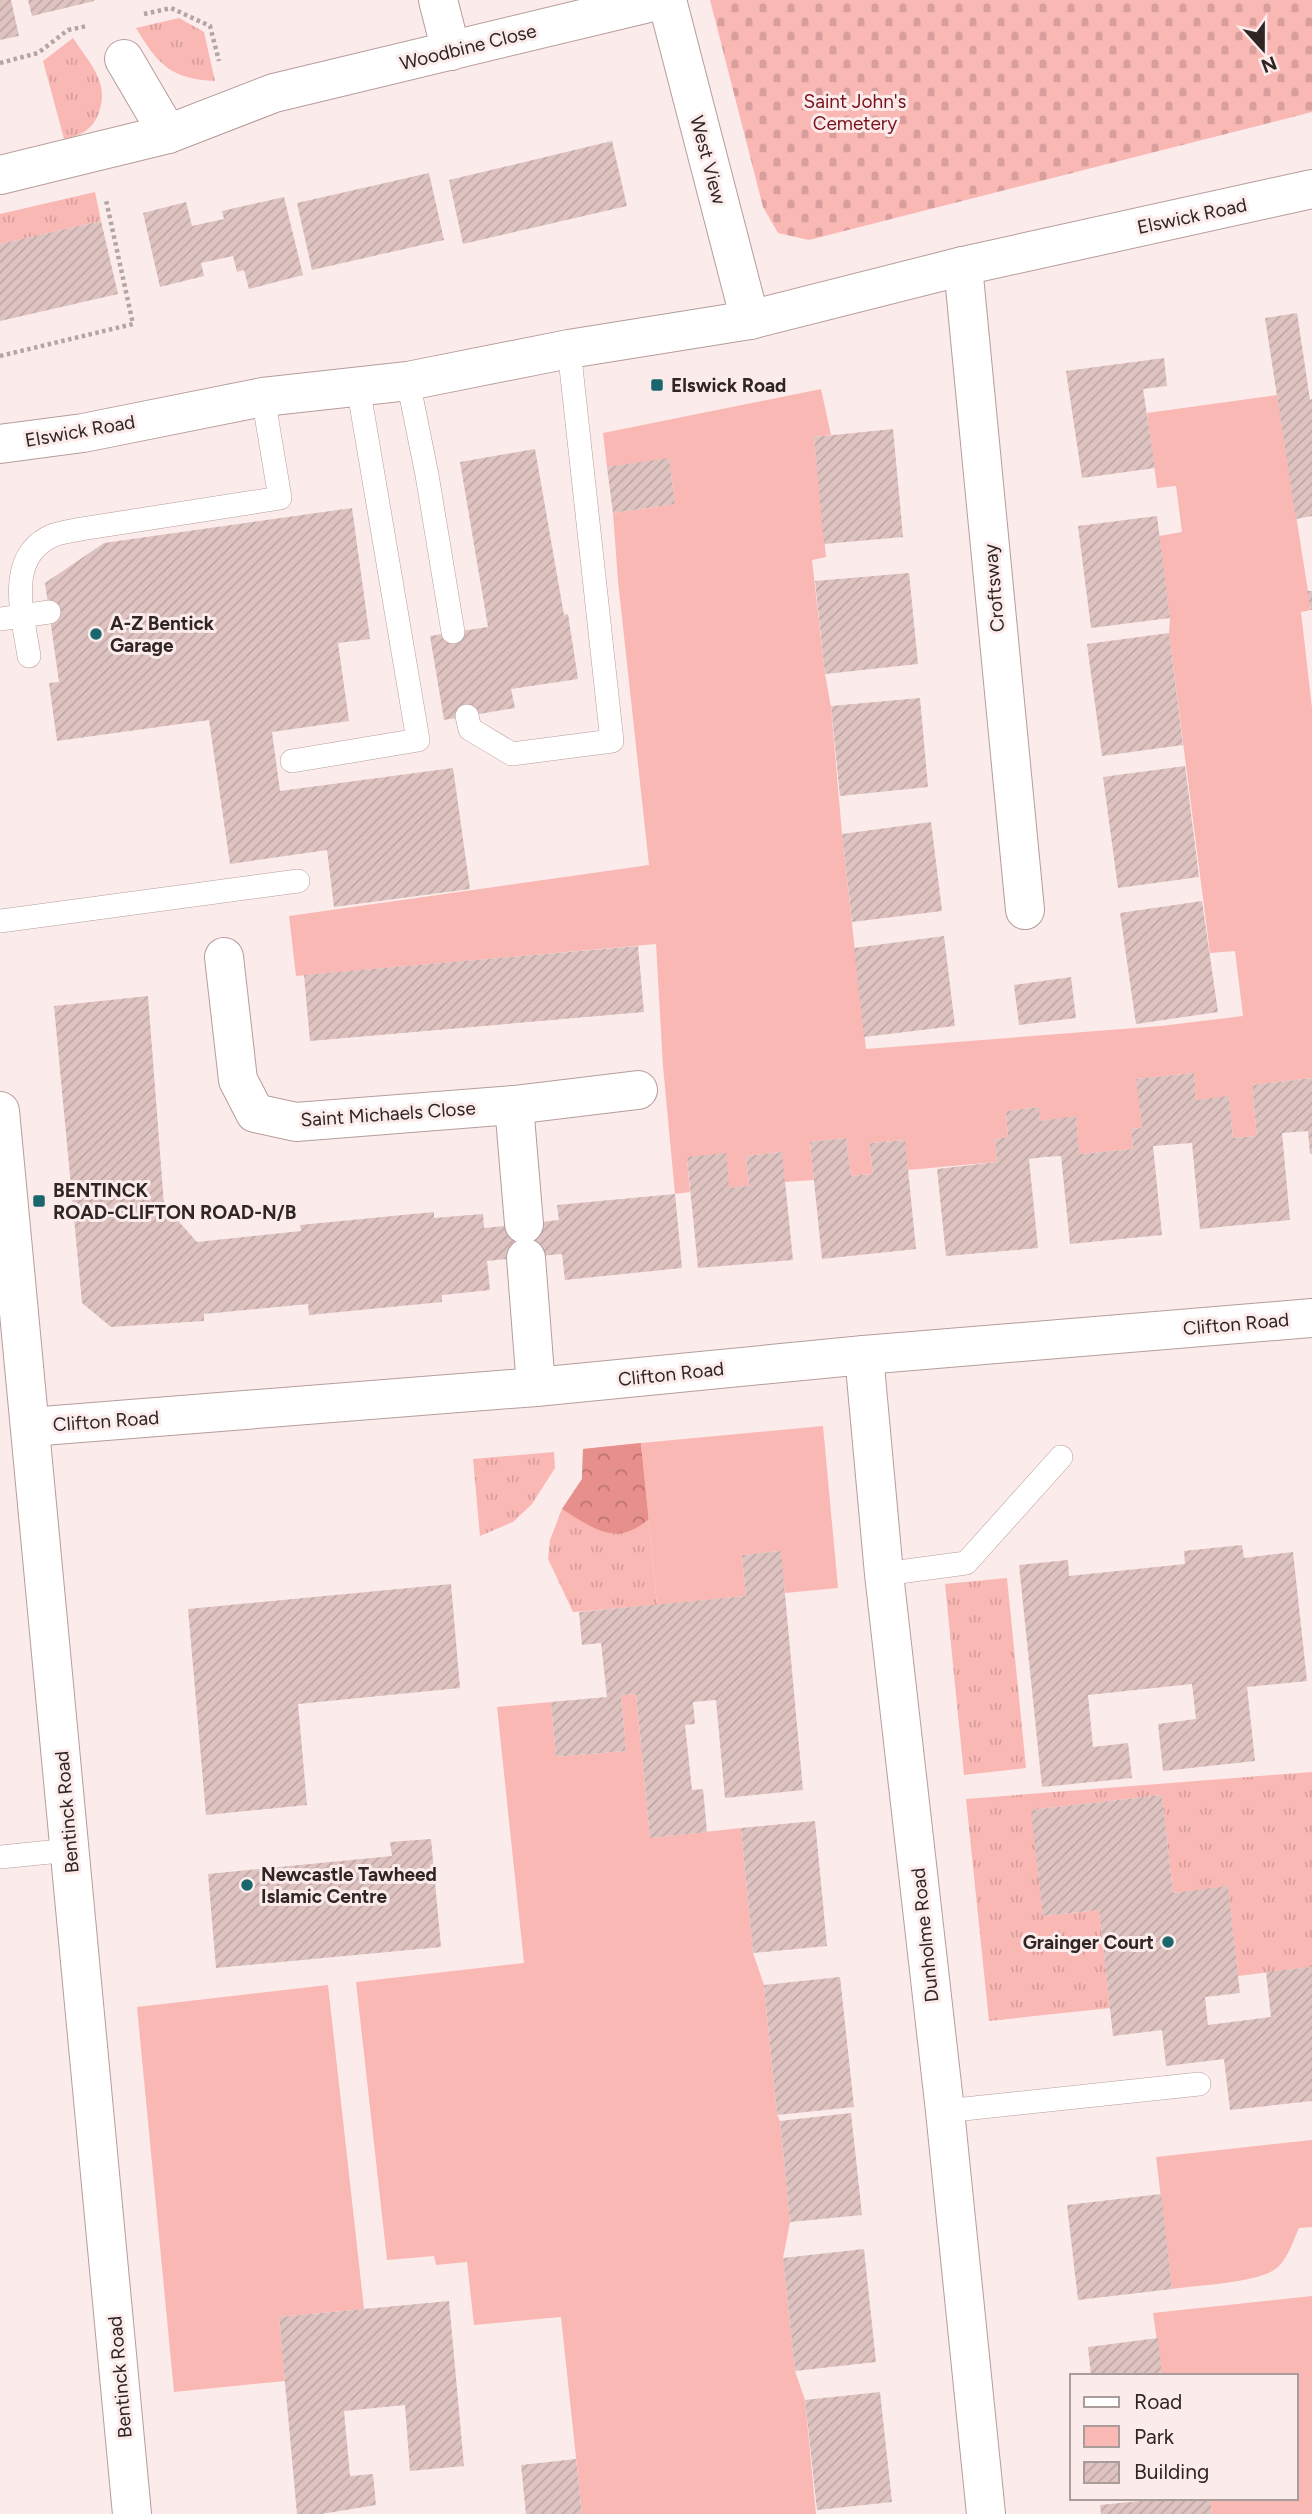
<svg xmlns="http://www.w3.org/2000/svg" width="1312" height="2514" viewBox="0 0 1312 2514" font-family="Figtree,sans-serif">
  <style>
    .grass { fill: url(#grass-tufts) }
    .forest { fill: url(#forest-crowns) }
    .cemetery { fill: url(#cemetery-stones) }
    .green { fill: #fab8b4 }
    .building { fill: url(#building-hatch) }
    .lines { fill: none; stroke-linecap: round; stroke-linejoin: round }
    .lane-casing { stroke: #b69d9b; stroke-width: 24 }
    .street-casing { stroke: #b69d9b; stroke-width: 40 }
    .secondary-casing { stroke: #b69d9b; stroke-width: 40 }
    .path { stroke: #b3a5a4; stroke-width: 4.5; stroke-dasharray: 3.5 3.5; stroke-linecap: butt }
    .lane { stroke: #fff; stroke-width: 23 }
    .street { stroke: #fff; stroke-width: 38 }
    .secondary { stroke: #fff; stroke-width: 38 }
    .poi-dot { fill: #19666c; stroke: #fbebea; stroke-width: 2.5 }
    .labels { text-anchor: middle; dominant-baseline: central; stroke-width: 6; stroke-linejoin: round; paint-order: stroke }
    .street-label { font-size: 19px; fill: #2f2525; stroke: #fbebea }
    .park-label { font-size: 19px; fill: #79111b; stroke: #fbebea }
    .poi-label { font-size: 19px; font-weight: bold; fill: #2f2525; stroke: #fbebea; text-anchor: start }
  </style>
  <defs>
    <pattern id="grass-tufts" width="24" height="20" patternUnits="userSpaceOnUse" patternTransform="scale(1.75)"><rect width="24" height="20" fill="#fab8b4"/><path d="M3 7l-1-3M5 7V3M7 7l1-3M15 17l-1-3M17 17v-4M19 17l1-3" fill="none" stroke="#d79e9b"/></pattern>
    <pattern id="forest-crowns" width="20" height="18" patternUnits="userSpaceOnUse" patternTransform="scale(1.75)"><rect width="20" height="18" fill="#e78f8b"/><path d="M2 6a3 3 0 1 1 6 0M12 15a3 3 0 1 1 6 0" fill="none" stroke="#bc7571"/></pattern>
    <pattern id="cemetery-stones" width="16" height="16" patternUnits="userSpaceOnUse" patternTransform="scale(1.75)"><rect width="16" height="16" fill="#fab8b4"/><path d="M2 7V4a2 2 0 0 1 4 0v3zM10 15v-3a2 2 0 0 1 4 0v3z" fill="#d79e9b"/></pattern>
    <pattern id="building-hatch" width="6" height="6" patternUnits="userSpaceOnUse" patternTransform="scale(1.75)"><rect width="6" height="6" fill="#dec3c1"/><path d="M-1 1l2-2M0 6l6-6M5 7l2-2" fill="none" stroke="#bfa7a6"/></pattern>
  </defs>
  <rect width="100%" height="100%" fill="#fbebea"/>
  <!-- grass -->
  <g class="grass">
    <path d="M 179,18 L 204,32 L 215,81 C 171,79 158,65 136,28 Z"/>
    <path d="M 73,38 C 91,65 113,86 96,119 C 89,132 78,136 64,139 L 43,61 Z"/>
    <polygon points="95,192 101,221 0,244 0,214"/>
    <polygon points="641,1443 657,1605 573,1612 548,1559 550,1540 562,1509 582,1479 583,1449"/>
    <polygon points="554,1452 555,1468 532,1504 513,1522 480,1536 473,1459"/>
    <polygon points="1007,1578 1026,1768 964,1775 945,1584"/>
    <polygon points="1312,1772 1312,1967 1238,1976 1228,1887 1173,1893 1162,1795 1032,1810 1043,1916 1099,1910 1110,2008 989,2021 966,1799"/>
  </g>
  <!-- forest -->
  <path class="forest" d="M 641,1443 L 649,1519 C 616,1547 594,1529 562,1509 L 582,1479 L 583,1449 Z"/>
  <!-- cemetery -->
  <polygon class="cemetery" points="710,0 1312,0 1312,112 809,240 778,233 763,207"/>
  <!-- green -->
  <g class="green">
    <polygon points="821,389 831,435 814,437 826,557 812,560 825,674 831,707 842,834 866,1049 1161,1026 1243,1016 1235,951 1210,953 1169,633 1170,618 1159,536 1182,532 1176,486 1157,488 1147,413 1277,395 1311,610 1301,612 1312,708 1312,1078 1252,1085 1257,1136 1233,1138 1229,1097 1196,1100 1194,1073 1137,1079 1142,1128 1131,1129 1133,1149 1079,1154 1076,1117 1040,1121 1038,1107 1006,1111 1008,1137 995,1139 997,1162 908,1170 904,1140 869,1143 873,1174 851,1176 846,1138 810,1142 814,1180 785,1182 781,1152 746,1156 749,1186 729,1188 687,1158 690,1192 675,1194 663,1066 656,944 296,976 289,916 649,865 618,581 613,513 675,504 669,459 607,467 603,433"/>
    <polygon points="823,1426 838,1588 785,1593 780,1551 742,1555 746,1596 657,1605 641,1443"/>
    <polygon points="636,1694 650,1838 741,1828 753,1953 764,1985 777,2115 780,2121 790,2222 783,2258 795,2371 805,2400 816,2514 582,2514 561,2317 474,2325 467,2262 436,2265 434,2256 387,2260 356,1982 524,1963 497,1707 551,1702 556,1757 626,1751 621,1695"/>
    <polygon points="328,1985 364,2309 279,2317 285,2381 174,2392 137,2007"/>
    <path d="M 1312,2140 L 1312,2227 L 1299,2228 C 1293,2241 1287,2262 1274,2270 C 1253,2283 1198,2285 1172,2289 L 1156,2157 Z"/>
    <polygon points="1312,2296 1312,2514 1212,2514 1210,2498 1296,2498 1296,2376 1162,2376 1153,2313"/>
  </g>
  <!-- building -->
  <g class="building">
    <polygon points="0,0 11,0 19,36 0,40"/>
    <polygon points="28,0 94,0 94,1 32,16"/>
    <polygon points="612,141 627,206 463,244 449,180"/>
    <polygon points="429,173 444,240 312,270 297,203"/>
    <polygon points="284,197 303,275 249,289 244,270 237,272 233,256 201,263 204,276 160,287 143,213 186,202 192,226 224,219 222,211"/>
    <polygon points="101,221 118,294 0,321 0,244"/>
    <polygon points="1297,313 1310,400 1312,399 1312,516 1296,519 1265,318"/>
    <polygon points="1164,358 1167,386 1143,389 1155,468 1082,478 1066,371"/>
    <polygon points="893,429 903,537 824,544 814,437"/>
    <polygon points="535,449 564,615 568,614 578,679 511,689 515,708 444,720 430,636 488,627 460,462"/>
    <polygon points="669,458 675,504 613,513 607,467"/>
    <polygon points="352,508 370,639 338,643 349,721 272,732 280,791 453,768 470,889 334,907 327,850 230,864 209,720 57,741 49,683 59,682 45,583 104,543"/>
    <polygon points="1157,516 1170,618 1091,628 1078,526"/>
    <polygon points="909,573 918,664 825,674 815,581"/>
    <polygon points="1307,591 1312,591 1312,610 1311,610"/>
    <polygon points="1169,633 1183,745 1102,756 1087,644"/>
    <polygon points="920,698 928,787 840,796 831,706"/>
    <polygon points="1185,766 1199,877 1118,888 1103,777"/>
    <polygon points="931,822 942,911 852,922 842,834"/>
    <polygon points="1202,901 1218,1012 1136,1024 1120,913"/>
    <polygon points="944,936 955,1026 864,1037 854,948"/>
    <polygon points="638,946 644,1012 310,1041 304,975"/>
    <polygon points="1071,977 1076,1018 1019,1025 1014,985"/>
    <polygon points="148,996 164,1205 197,1242 301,1231 300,1225 434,1212 434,1218 483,1214 484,1228 524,1224 559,1220 557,1205 675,1194 682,1268 565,1280 562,1254 487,1261 490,1290 442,1295 442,1302 309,1315 308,1304 204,1314 204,1321 111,1327 82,1303 54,1006"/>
    <polygon points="1194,1073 1196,1100 1229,1096 1233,1138 1257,1136 1252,1085 1312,1078 1312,1154 1310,1154 1308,1131 1282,1133 1290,1220 1200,1229 1192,1143 1153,1146 1162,1235 1070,1244 1061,1156 1044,1157 1029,1159 1038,1248 946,1256 937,1169 997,1162 995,1139 1008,1137 1006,1111 1039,1107 1040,1121 1076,1116 1079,1154 1133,1149 1131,1129 1142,1128 1136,1079"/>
    <polygon points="846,1138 851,1176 873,1174 869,1143 905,1140 916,1249 822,1259 810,1142"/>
    <polygon points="782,1152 793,1260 698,1268 687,1157 726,1153 729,1188 749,1186 746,1156"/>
    <polygon points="1242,1545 1244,1558 1293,1552 1307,1681 1247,1687 1255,1761 1163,1771 1158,1724 1196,1719 1192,1684 1088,1695 1093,1747 1128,1743 1132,1778 1042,1787 1019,1565 1068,1560 1069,1576 1185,1564 1184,1551"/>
    <polygon points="781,1551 803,1790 725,1798 716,1700 693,1702 695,1724 685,1725 692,1790 703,1789 707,1832 650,1838 636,1694 621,1695 626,1751 556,1757 551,1702 607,1697 601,1643 582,1645 579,1612 746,1596 742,1555"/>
    <polygon points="451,1584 460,1688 298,1704 307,1805 206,1815 188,1609"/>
    <polygon points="1162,1795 1173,1893 1228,1886 1240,1993 1205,1997 1208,2025 1271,2017 1266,1972 1312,1967 1312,2101 1230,2110 1224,2059 1166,2066 1162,2030 1113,2036 1099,1910 1043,1916 1031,1810"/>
    <polygon points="815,1821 827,1946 753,1953 741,1828"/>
    <polygon points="431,1839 441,1947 216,1968 208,1874 392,1856 390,1842"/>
    <polygon points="840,1977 854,2107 777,2115 764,1985"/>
    <polygon points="851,2113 862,2215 790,2222 780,2121"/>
    <polygon points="1161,2194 1172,2289 1078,2300 1067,2205"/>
    <polygon points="864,2249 876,2362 795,2371 783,2258"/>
    <polygon points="449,2301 464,2466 410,2471 405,2405 344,2411 350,2476 373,2474 376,2505 321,2514 297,2514 279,2317"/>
    <polygon points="1158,2338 1162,2376 1091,2376 1088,2347"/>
    <polygon points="880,2392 892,2502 817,2510 805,2400"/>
    <polygon points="576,2459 582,2514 526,2514 521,2465"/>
    <polygon points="1140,2498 1210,2498 1212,2514 1101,2514 1100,2505 1140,2501"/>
  </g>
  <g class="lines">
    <!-- lane casing -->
    <g class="lane-casing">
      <g id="lane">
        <polyline points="408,381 427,475 453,632"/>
        <polyline points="0,619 49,612"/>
        <path d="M 29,656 C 23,616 4,555 54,535 C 62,532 72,531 81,529 L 280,498 L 263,397"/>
        <polyline points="467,716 470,729 512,754 612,741 569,349"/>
        <polyline points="292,761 418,740 358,386"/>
        <polyline points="0,921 298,881"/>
        <polyline points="884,1574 966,1563 1061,1457"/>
        <polyline points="0,1857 70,1850"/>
        <polyline points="945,2111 1199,2084"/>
      </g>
    </g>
    <!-- street casing -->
    <g class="street-casing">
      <g id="street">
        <polyline points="438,0 451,51"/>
        <polyline points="667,0 750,320"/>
        <polyline points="124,59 168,134"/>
        <polyline points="0,175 168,134 274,93 661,0"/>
        <polyline points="963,266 1025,910"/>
        <polyline points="224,957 238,1080 255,1113 296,1122 514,1105 638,1090"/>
        <polyline points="514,1105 524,1224"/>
        <polyline points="526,1258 536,1387"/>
        <polyline points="864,1355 884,1574 945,2111 986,2514"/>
        <polyline points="30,1427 536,1387 864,1355 1312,1318"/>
      </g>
    </g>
    <!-- secondary casing -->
    <g class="secondary-casing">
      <g id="secondary">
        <polyline points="0,444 83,433 263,397 408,381 569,349 750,320 963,266 1312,189"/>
        <polyline points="0,1111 132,2514"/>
      </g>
    </g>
    <!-- path -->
    <g class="path">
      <polyline points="144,14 171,8 210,26 219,61"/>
      <polyline points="0,63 38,53 68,30 87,26"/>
      <polyline points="0,356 133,324 106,200"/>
    </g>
    <!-- lane -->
    <use href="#lane" class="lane"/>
    <!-- street -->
    <use href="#street" class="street"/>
    <!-- secondary -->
    <use href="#secondary" class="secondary"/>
  </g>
  <!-- markers -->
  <g class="poi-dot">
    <rect x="650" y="378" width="14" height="14" rx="3.5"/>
    <circle cx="96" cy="634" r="7"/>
    <rect x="32" y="1194" width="14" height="14" rx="3.5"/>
    <circle cx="247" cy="1885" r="7"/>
    <circle cx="1168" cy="1942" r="7"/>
  </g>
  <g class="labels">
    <!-- street labels -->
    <g class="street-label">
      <text transform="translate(468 47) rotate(-14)">Woodbine Close</text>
      <text transform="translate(708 160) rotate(75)">West View</text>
      <text transform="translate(1192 216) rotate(-12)">Elswick Road</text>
      <text transform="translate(80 431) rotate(-10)">Elswick Road</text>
      <text transform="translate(994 588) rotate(-95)">Croftsway</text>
      <text transform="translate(388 1114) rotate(-4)">Saint Michaels Close</text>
      <text transform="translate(1236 1324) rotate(-5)">Clifton Road</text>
      <text transform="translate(671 1374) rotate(-6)">Clifton Road</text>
      <text transform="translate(106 1421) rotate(-4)">Clifton Road</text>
      <text transform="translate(67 1812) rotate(-95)">Bentinck Road</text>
      <text transform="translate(925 1935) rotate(-96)">Dunholme Road</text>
      <text transform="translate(120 2377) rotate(-95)">Bentinck Road</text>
    </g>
    <!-- park labels -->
    <g class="park-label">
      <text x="855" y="101">Saint John's<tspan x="855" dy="22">Cemetery</tspan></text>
    </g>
    <!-- poi labels -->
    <g class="poi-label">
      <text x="671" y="385">Elswick Road</text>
      <text x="110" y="623">A-Z Bentick<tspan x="110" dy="22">Garage</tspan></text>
      <text x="53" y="1190">BENTINCK<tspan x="53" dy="22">ROAD-CLIFTON ROAD-N/B</tspan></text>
      <text x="261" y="1874">Newcastle Tawheed<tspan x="261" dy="22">Islamic Centre</tspan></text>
      <text x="1154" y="1942" text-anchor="end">Grainger Court</text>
    </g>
  </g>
  <!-- legend -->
  <rect x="1070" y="2374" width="228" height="126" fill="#fbebea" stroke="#a99c9b" stroke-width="2"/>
  <rect x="1084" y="2397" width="35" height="10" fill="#ffffff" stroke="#a99c9b" stroke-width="2"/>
  <text x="1134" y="2409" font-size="21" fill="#2f2525">Road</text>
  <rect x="1084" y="2426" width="35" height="21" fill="#fab8b4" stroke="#a99c9b" stroke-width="2"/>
  <text x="1134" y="2444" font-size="21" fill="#2f2525">Park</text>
  <rect x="1084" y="2462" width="35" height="21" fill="url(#building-hatch)" stroke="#a99c9b" stroke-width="2"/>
  <text x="1134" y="2479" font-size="21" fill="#2f2525">Building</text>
  <!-- north arrow -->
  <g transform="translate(1263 49) rotate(159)" stroke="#fbebea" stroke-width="5" paint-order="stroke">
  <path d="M0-5L12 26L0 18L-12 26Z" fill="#2f2525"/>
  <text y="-10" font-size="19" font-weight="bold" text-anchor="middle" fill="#2f2525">N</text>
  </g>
</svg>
